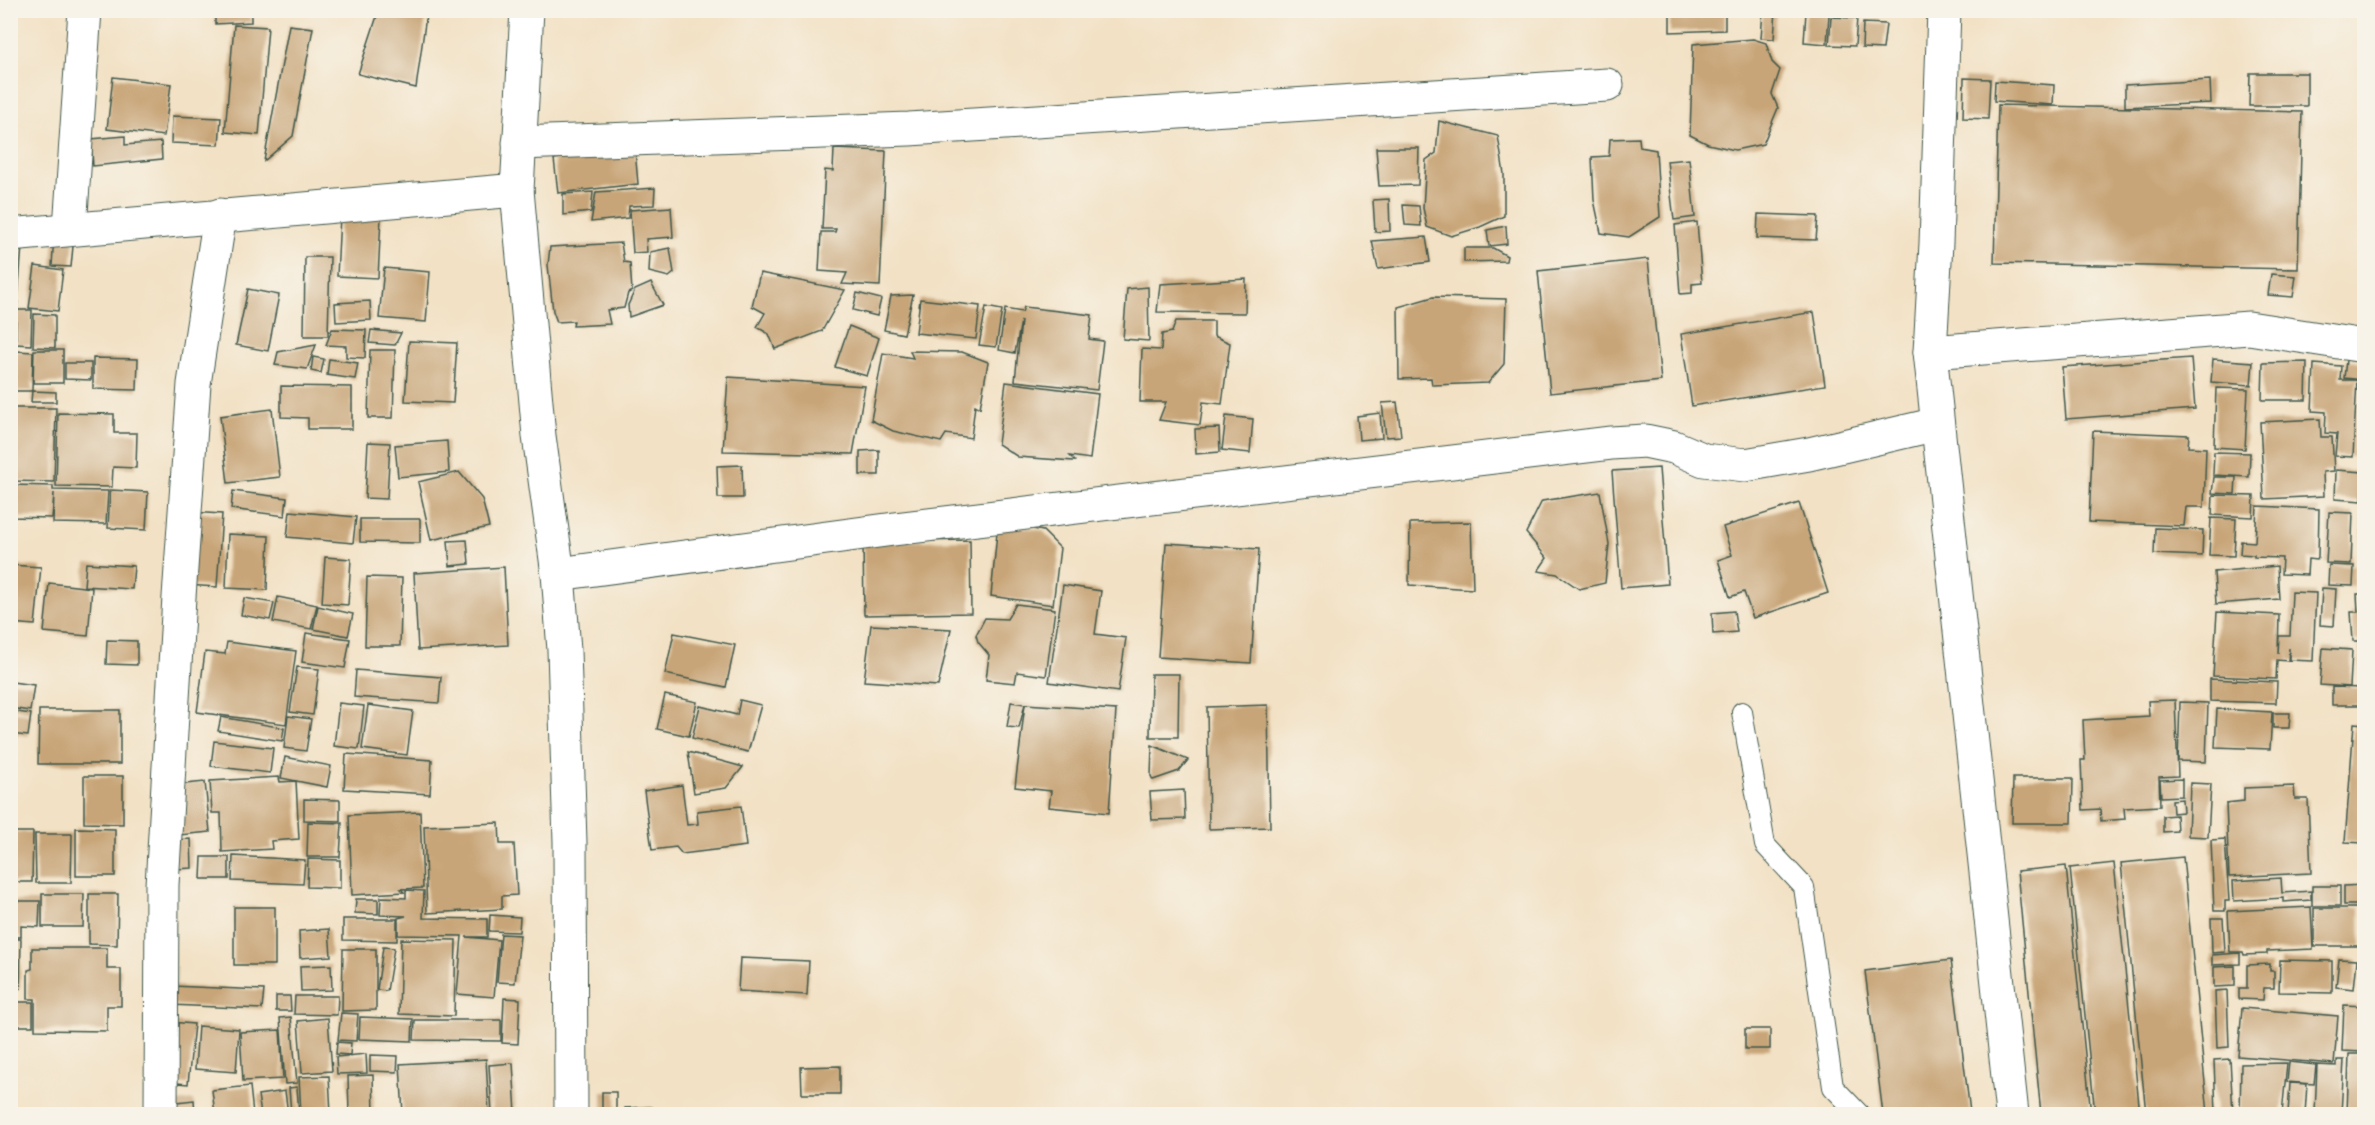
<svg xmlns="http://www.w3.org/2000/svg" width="2375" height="1125" viewBox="0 0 2375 1125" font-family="Mynerve,sans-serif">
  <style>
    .building { fill: #c8a578 }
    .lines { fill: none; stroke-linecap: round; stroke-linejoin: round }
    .service-casing { stroke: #3f564a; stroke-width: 22 }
    .minor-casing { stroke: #3f564a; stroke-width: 35 }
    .secondary-casing { stroke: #3f564a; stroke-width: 35 }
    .service { stroke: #fff; stroke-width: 20 }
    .minor { stroke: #fff; stroke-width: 33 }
    .secondary { stroke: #fff; stroke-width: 33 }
  </style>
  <rect width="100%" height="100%" fill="#f7f3e8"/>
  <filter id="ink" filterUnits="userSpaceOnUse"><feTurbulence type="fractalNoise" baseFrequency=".0167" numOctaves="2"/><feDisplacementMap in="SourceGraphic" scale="12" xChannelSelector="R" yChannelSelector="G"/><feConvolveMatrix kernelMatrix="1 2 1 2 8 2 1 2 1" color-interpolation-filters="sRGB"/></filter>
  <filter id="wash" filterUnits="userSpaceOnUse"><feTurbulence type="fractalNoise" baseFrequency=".008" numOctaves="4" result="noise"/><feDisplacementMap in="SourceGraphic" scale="24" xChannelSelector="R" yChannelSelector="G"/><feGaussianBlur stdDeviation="1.35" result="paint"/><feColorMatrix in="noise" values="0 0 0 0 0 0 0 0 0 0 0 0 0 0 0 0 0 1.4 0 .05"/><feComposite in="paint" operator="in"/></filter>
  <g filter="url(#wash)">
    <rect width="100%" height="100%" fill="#f2e1c4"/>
    <g id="blocks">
      <!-- building -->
      <g class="building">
        <polygon points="215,10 251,10 251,22 215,24"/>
        <polygon points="379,10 407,10 426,16 416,88 358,74"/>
        <polygon points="1670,10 1725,10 1725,30 1670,32"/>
        <polygon points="1763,10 1776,10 1774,39 1761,38"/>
        <polygon points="1833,10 1880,10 1880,18 1833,14"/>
        <polygon points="1806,12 1829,14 1827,44 1804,42"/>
        <polygon points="1831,17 1857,18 1855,46 1829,45"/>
        <polygon points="1863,23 1886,24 1883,49 1862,48"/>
        <polygon points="234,25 268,27 259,135 225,132"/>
        <polygon points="289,25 313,28 293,136 264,161"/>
        <polygon points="1753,39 1766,43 1772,62 1780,70 1772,94 1778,108 1763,144 1735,150 1708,144 1690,135 1693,44"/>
        <polygon points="2250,73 2307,73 2307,106 2249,106"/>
        <polygon points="113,77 171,84 164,136 107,129"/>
        <polygon points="1964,78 1990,79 1988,119 1963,118"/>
        <polygon points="2210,80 2211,103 2125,107 2125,85"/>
        <polygon points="1995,81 2054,85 2053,105 1994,101"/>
        <polygon points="1998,105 2302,112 2298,269 1994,263"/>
        <polygon points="172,116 221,118 219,145 171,143"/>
        <polygon points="1439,121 1498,136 1504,174 1504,216 1480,227 1451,236 1427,227 1423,208 1426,160 1436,153"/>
        <polygon points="125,136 125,145 161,142 162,159 93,166 91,139"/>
        <polygon points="1639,138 1640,147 1656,150 1660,217 1629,237 1601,233 1594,200 1592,157 1609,156 1610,139"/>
        <polygon points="1376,148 1419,148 1418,185 1379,186"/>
        <polygon points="834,149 886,151 880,286 842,284 847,273 819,271 821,232 835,232 836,229 822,229 825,170 833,171"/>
        <polygon points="635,150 638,184 558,193 554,159"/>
        <polygon points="1689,159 1695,217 1674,220 1667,161"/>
        <polygon points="655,188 654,205 629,206 628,218 591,222 596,192"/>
        <polygon points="593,192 591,212 563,215 563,194"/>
        <polygon points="1389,199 1390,231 1375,232 1373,200"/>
        <polygon points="1403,205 1419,206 1421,226 1405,225"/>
        <polygon points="671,207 673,237 646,239 647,252 633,253 630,210"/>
        <polygon points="1758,214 1818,216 1816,240 1757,238"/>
        <polygon points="340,216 381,217 378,278 337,276"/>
        <polygon points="1697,222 1702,283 1692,284 1692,293 1680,294 1675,225"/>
        <polygon points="1506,226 1507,244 1489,246 1487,230"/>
        <polygon points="54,235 74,236 71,267 52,266"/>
        <polygon points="1426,237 1430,262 1378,269 1372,241"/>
        <polygon points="621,243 624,262 630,263 632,291 628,293 624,308 607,310 610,324 573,326 574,321 557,322 553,311 548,265 550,247"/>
        <polygon points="10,245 22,246 17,310 32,310 31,345 16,344 16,315 12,367 10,367"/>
        <polygon points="670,248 674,273 669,277 649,272 650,252"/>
        <polygon points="1464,248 1493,248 1507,256 1506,261 1464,262"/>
        <polygon points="305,257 330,257 328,336 304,336"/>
        <polygon points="1648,259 1661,381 1550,393 1538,271"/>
        <polygon points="35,266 63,270 58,311 29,308"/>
        <polygon points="384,268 430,272 426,322 379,318"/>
        <polygon points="760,273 845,290 822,331 775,349 769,334 757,327 765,313 752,306"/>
        <polygon points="2271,274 2296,276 2293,297 2268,295"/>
        <polygon points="1246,279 1245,313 1157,312 1160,284"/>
        <polygon points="651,283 663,305 629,317 628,305 635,290"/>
        <polygon points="1148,287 1149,341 1123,339 1127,289"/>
        <polygon points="248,289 279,295 268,351 236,345"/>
        <polygon points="857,293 881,299 877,316 853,310"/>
        <polygon points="913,295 904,334 884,330 891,296"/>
        <polygon points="1433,297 1506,299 1504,364 1488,383 1432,385 1431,378 1399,379 1398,307"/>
        <polygon points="920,299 980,306 976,339 916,333"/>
        <polygon points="370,301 371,320 336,322 335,303"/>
        <polygon points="986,307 1002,310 996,347 979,345"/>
        <polygon points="1024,307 1092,315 1089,339 1103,341 1097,390 1015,381 1021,321 1015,353 999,350 1005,309 1022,312"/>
        <polygon points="1814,312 1825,385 1692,406 1681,334"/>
        <polygon points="34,314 55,315 55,348 33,347"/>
        <polygon points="1176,321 1214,321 1214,336 1230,343 1222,404 1203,402 1200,425 1159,420 1166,402 1140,402 1142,349 1161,350 1162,334 1172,332"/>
        <polygon points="849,326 879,338 867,376 835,367"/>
        <polygon points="332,329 366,330 365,358 346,357 346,346 326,345"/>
        <polygon points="371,330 401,333 395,345 369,343"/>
        <polygon points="409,341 457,343 453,403 405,401"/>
        <polygon points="316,345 307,369 275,365 278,352"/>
        <polygon points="34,350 63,350 63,383 33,383"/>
        <polygon points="370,350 395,350 393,418 368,418"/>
        <polygon points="16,351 33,352 32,391 15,391"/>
        <polygon points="910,351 962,352 988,362 980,408 975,405 971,438 946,434 941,442 893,431 871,420 883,353 913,358"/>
        <polygon points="313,357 324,359 321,373 311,371"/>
        <polygon points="93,358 138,359 137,390 93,389"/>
        <polygon points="2191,358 2195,409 2066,419 2062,367"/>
        <polygon points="329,359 358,363 355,379 327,375"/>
        <polygon points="2213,359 2253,362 2251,385 2211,382"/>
        <polygon points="2346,360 2364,362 2364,380 2344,378"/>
        <polygon points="2307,362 2306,400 2262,400 2263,363"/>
        <polygon points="65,363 91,363 91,380 65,379"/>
        <polygon points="2314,364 2341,366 2340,380 2357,380 2353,457 2335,456 2337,434 2325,433 2326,412 2312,411"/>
        <polygon points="728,377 865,386 853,454 723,451"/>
        <polygon points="1006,382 1098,394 1090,459 1070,456 1075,461 1018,457 998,444"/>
        <polygon points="281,386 352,387 352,429 308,429 308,418 281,417"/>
        <polygon points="2216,388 2248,389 2245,449 2214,447"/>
        <polygon points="32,391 56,392 56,402 31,402"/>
        <polygon points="1397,402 1401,436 1386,437 1382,403"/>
        <polygon points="14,408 56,408 54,482 12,481"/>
        <polygon points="272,409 280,477 228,483 220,416"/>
        <polygon points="58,413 114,414 114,433 137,433 136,468 113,467 112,487 56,486"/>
        <polygon points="1380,413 1382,438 1359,440 1357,416"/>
        <polygon points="1226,416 1253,419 1250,453 1222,450"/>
        <polygon points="2320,419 2321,437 2332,437 2334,471 2323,472 2324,496 2264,499 2260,422"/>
        <polygon points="1219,428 1220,452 1196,454 1195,429"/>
        <polygon points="2093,431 2189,435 2188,447 2206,448 2204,507 2186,507 2184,526 2089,522"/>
        <polygon points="447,441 449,472 398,477 395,445"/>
        <polygon points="368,442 390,443 387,499 365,498"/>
        <polygon points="879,450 879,475 860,475 860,451"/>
        <polygon points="2214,452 2250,453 2249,477 2213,475"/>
        <polygon points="742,465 743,498 718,498 717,466"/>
        <polygon points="1659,468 1668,584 1621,588 1612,471"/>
        <polygon points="2336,470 2364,472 2362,501 2335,499"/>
        <polygon points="459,472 482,499 489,527 431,540 418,482"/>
        <polygon points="2214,477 2236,477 2235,494 2212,493"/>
        <polygon points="10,485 53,486 53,490 108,491 106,524 53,523 54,493 52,518 10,517"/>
        <polygon points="110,490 148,492 146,530 108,528"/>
        <polygon points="233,491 287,498 285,516 231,509"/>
        <polygon points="1600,492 1609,544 1605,583 1579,589 1557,574 1538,571 1547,558 1526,533 1542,501"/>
        <polygon points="2213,495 2254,496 2253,517 2212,515"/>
        <polygon points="1799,503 1828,593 1753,618 1744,592 1730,597 1718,560 1732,555 1723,527"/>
        <polygon points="2257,506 2319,509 2318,557 2316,560 2308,559 2307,575 2281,574 2282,558 2254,557 2254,555 2240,554 2241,541 2255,542"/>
        <polygon points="290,511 356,517 353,543 287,537"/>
        <polygon points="191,512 222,514 217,587 186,585"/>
        <polygon points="2329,512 2353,513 2351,564 2326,563"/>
        <polygon points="2211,518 2236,519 2234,556 2209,555"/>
        <polygon points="360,519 420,519 420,543 360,542"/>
        <rect x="2362" y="519" width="2" height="25"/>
        <polygon points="998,522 1043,531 1060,548 1053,605 991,596"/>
        <polygon points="1471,522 1473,589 1409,585 1410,523"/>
        <polygon points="2155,528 2203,530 2202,556 2154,554"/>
        <polygon points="228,534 269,536 267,590 226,588"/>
        <polygon points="467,540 469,564 450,566 448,541"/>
        <polygon points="970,540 971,613 864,615 863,542"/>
        <polygon points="1166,543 1259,549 1251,663 1158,657"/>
        <polygon points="325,557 351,559 348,605 322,603"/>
        <polygon points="86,563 134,566 132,589 84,586"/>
        <polygon points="10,565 41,567 35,625 10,623"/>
        <polygon points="2329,565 2354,566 2353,586 2328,585"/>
        <polygon points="2277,566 2279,599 2216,604 2214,572"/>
        <polygon points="504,567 508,645 418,650 414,573"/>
        <polygon points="367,577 402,578 400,646 365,646"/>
        <polygon points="49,583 92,588 88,636 44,632"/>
        <polygon points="1063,585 1101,591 1095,634 1126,638 1118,692 1049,682"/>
        <polygon points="2322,588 2336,589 2334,626 2320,625"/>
        <polygon points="2292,592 2316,593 2313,661 2289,660 2289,648 2288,661 2277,660 2276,679 2213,676 2217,612 2279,615 2278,654 2279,636 2290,636"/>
        <polygon points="2357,594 2364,594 2364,683 2360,683 2359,641 2353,641 2351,612 2358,612"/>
        <polygon points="278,597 317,605 311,629 273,622"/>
        <polygon points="244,598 274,603 270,620 241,615"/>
        <polygon points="1016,604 1055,609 1046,676 1017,672 1015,683 986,680 989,655 978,642 976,635 985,618 1007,619"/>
        <polygon points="318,606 353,614 348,636 313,629"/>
        <polygon points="1734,611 1737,632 1713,634 1712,613"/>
        <polygon points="871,625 951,629 938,686 864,681"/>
        <polygon points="306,633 350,639 345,668 302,662"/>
        <polygon points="674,633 735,645 726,687 665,674"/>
        <polygon points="107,640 137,641 137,665 106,664"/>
        <polygon points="227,642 296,651 286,724 197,712 205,652 225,654"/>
        <polygon points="2323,648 2352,650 2350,687 2320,685"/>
        <polygon points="297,667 319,669 313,715 290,712"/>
        <polygon points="356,670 441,677 439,703 354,697"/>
        <polygon points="1151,674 1179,674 1178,737 1150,737"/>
        <polygon points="2210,679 2277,682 2276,703 2210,701"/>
        <polygon points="12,682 34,685 30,711 10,708"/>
        <polygon points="2332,687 2364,688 2364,705 2332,705"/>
        <polygon points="665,695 697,702 689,736 657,729"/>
        <polygon points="740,700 761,705 748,752 692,738 700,706 737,715"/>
        <polygon points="2175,700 2178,776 2159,777 2160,806 2124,808 2125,819 2101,821 2100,809 2083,810 2081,760 2085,760 2083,720 2149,716 2148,701"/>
        <polygon points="1011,702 1025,704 1019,728 1007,727"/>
        <polygon points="2180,702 2208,703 2206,762 2178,761"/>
        <polygon points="339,703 364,706 359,749 334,746"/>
        <polygon points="1025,704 1116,710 1109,813 1049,807 1051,791 1015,787"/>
        <polygon points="368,705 413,711 407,755 362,749"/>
        <polygon points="1268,705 1270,827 1209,829 1207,707"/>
        <polygon points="2217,709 2272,712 2270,749 2215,747"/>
        <polygon points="39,710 120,710 120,764 38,764"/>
        <polygon points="10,711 31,714 28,736 10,734"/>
        <polygon points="2273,713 2290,713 2289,728 2273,728"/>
        <polygon points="288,716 311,719 306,751 284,748"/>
        <polygon points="221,717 284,728 282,741 218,731"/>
        <polygon points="2354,723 2364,724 2364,843 2345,842"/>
        <polygon points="214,741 273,748 270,773 211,766"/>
        <polygon points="1152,745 1188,760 1179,771 1153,780 1151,776"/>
        <polygon points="688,752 743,767 726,788 694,793"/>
        <polygon points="346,754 432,760 430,794 344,789"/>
        <polygon points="285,757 331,766 327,787 281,778"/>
        <polygon points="84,776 123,776 123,824 84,823"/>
        <polygon points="279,777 280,782 296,781 299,839 271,841 272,849 222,852 221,813 212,813 210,781"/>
        <polygon points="2013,778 2073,778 2072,823 2012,823"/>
        <polygon points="2182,779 2182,796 2161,797 2160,780"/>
        <polygon points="205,782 210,832 179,835 175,785"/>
        <polygon points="2190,783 2211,784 2208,837 2188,836"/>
        <polygon points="682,785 687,825 698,824 697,811 741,806 746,846 682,854 676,847 652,850 644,791"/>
        <polygon points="2294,786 2295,799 2308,799 2311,873 2229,877 2226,803 2244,801 2244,788"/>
        <polygon points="1184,790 1185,819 1152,820 1150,792"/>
        <polygon points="304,799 340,800 340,821 304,820"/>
        <polygon points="2182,799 2183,812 2173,813 2172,800"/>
        <polygon points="420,812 423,888 401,889 404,892 352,895 349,815"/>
        <polygon points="2176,815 2177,831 2163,832 2163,816"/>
        <polygon points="308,822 342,823 340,857 307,857"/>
        <polygon points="499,823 500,844 514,844 517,895 502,896 502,909 427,913 424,826"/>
        <polygon points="76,828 115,829 115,876 76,876"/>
        <polygon points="10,832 33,832 32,882 10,882"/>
        <polygon points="35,834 72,834 71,883 36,883"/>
        <polygon points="191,839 192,868 176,869 174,840"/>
        <polygon points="2225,839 2229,901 2225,901 2225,911 2214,911 2211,840"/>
        <polygon points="233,856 305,860 303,884 232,881"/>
        <polygon points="202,857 229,857 229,879 201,879"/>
        <polygon points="2183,857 2208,1114 2146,1114 2121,863"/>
        <polygon points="308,859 340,860 340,888 307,887"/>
        <polygon points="2114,863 2140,1114 2095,1114 2070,868"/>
        <polygon points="2066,866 2091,1114 2041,1114 2017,871"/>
        <polygon points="2281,878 2282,893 2311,891 2311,900 2283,902 2283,898 2234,901 2233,881"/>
        <polygon points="2364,885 2364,905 2344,905 2344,886"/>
        <rect x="2312" y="886" width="28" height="20"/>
        <polygon points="406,890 424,891 423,918 487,919 487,937 466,937 499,940 494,997 457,994 462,936 398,935 398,918 406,916 380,915 381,897 406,898"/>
        <polygon points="42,894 84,894 83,927 42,927"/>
        <polygon points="89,894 118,894 117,945 89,944"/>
        <polygon points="356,899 378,899 378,914 355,913"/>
        <polygon points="10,901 40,901 39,927 21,926 21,937 10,937"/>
        <rect x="234" y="907" width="41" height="58"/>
        <polygon points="2311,907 2313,949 2267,951 2267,954 2244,955 2243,952 2230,952 2228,911"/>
        <polygon points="2314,908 2360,908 2361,946 2314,946"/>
        <polygon points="490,915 520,917 519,932 489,931"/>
        <polygon points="2211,918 2223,918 2225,952 2212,953"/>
        <polygon points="343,919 397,919 397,941 343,940"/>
        <polygon points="329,929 331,956 300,958 299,931"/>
        <polygon points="501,934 520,935 515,983 497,982"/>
        <polygon points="10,939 21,939 20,989 10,989"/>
        <polygon points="401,939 456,940 454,1016 399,1014"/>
        <polygon points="383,947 394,948 387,991 377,990"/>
        <polygon points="32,948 107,948 107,969 121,969 121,1006 107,1006 107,1031 35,1030 35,999 28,999 28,970 32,969"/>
        <polygon points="343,949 376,949 376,1010 342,1011"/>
        <polygon points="2240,953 2240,964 2212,965 2212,955"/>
        <polygon points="740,958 809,961 807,995 738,991"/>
        <polygon points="2339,959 2357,960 2354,989 2336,987"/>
        <polygon points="1951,960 1970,1112 1950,1114 1883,1114 1865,971"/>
        <polygon points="2280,960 2332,961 2332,993 2279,992"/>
        <polygon points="2270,964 2270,971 2274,971 2274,988 2264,988 2263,1000 2239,999 2239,988 2247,988 2247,965"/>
        <polygon points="331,965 332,990 301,991 300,966"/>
        <polygon points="2235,966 2235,986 2214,987 2214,967"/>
        <polygon points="172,986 264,990 262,1009 171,1005"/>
        <polygon points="2227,990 2229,1047 2217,1048 2215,991"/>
        <polygon points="276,996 290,996 291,1011 276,1011"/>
        <polygon points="295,996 338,996 337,1015 294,1014"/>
        <polygon points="504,998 520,999 518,1044 502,1043"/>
        <rect x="10" y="1002" width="23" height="24"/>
        <polygon points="2344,1005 2364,1006 2364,1052 2342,1051"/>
        <polygon points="2242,1008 2338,1016 2334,1064 2238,1056"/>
        <polygon points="341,1013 358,1014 356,1041 338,1040"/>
        <polygon points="291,1017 297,1083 285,1084 280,1018"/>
        <polygon points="360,1017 413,1019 412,1041 359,1039"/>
        <polygon points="328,1018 332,1071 302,1073 298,1021"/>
        <polygon points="415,1020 501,1020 501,1041 414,1040"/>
        <polygon points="170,1022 194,1024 188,1084 165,1082"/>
        <polygon points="198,1026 239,1029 236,1072 195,1069"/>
        <rect x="1745" y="1029" width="25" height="20"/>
        <polygon points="280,1030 283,1079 243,1081 240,1032"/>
        <polygon points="337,1042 351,1043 350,1055 336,1054"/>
        <polygon points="366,1054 367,1073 337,1074 336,1057"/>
        <polygon points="2349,1054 2364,1054 2364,1114 2347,1114"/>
        <polygon points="370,1055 398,1056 397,1072 370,1071"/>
        <polygon points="486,1059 489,1114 403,1114 400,1064"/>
        <polygon points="2230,1059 2233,1114 2216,1114 2214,1060"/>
        <polygon points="2337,1060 2344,1060 2341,1114 2315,1114 2317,1065 2337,1066"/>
        <polygon points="2289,1062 2316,1065 2314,1084 2287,1082"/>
        <polygon points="513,1063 516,1114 492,1114 489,1065"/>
        <polygon points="2287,1063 2282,1114 2240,1114 2241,1064"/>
        <polygon points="840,1066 840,1094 802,1094 801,1067"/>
        <polygon points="373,1075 374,1114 349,1114 348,1076"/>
        <polygon points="329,1076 331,1114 301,1114 299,1077"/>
        <polygon points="2290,1083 2307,1084 2305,1114 2288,1114"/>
        <polygon points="250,1086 253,1114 215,1114 212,1090"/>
        <polygon points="297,1087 299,1114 291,1114 289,1088"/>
        <polygon points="285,1091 288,1114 261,1114 258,1095"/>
        <rect x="602" y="1092" width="14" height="22"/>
        <polygon points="194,1100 195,1114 169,1114 168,1103"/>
        <polygon points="652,1107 652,1114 625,1114 625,1108"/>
        <polygon points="1791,1110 1792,1114 1765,1114 1765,1113"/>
      </g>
    </g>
  </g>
  <g filter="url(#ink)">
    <use href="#blocks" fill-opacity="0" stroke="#3f564a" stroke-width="1.5"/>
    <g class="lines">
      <!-- service casing -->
      <g class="service-casing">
        <polyline id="service" points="1742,712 1765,845 1804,887 1833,1087 1859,1114"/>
      </g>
      <!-- minor casing -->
      <g class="minor-casing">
        <g id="minor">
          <polyline points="1944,10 1936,243 1930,352 2012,1114"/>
          <polyline points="519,143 909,129 1607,85"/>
          <polyline points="70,228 85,10"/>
          <polyline points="10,235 517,190"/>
          <polyline points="1930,352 2249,328 2364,346"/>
          <polyline points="558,574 894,529 1611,443 1645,441 1674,447 1704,460 1745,465 1809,454 1937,424"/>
          <polyline points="161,1114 162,885 179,597 194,384 220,215"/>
        </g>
      </g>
      <!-- secondary casing -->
      <g class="secondary-casing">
        <polyline id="secondary" points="527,10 517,190 539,436 558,574 564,650 570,842 571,1114"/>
      </g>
      <!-- service -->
      <use href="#service" class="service"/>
      <!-- minor -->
      <use href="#minor" class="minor"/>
      <!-- secondary -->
      <use href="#secondary" class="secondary"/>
    </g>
  </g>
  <!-- margin -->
  <rect width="2375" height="1125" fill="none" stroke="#f7f3e8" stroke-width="36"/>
</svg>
